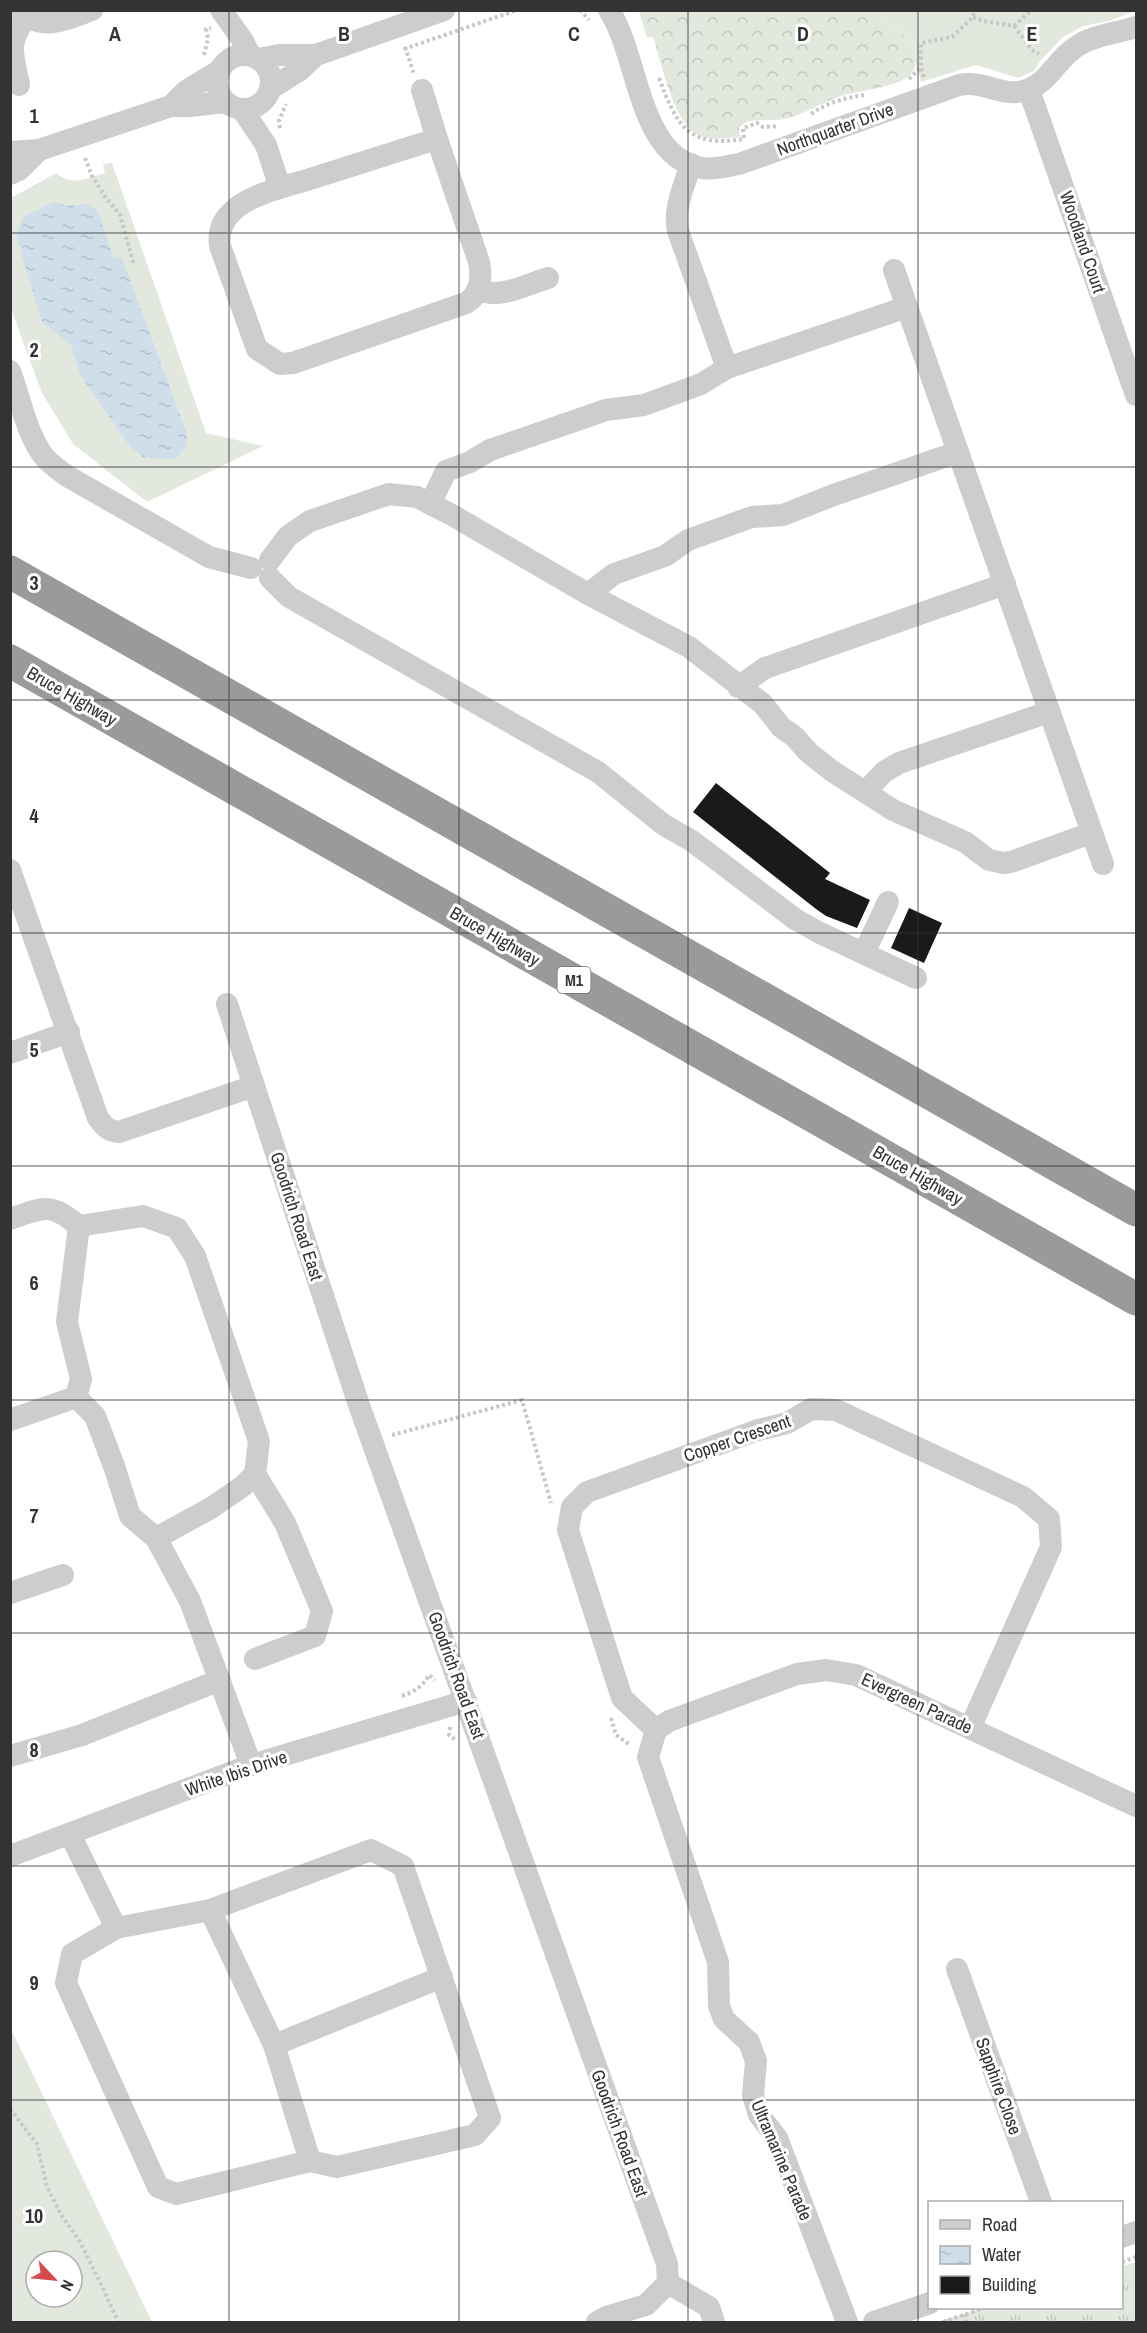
<svg xmlns="http://www.w3.org/2000/svg" width="1147" height="2333" viewBox="0 0 1147 2333" font-family="'Archivo Narrow',sans-serif">
  <style>
    .grass { fill: #e2e8dd; fill-rule: evenodd }
    .forest { fill: url(#forest-crowns) }
    .park { fill: url(#park-tufts) }
    .water { fill: url(#water-ripples) }
    .building { fill: #1a1a1a }
    .lines { fill: none; stroke-linecap: round; stroke-linejoin: round }
    .path { stroke: #c7c7c7; stroke-width: 4; stroke-dasharray: 3 3; stroke-linecap: butt }
    .minor { stroke: #cdcdcd; stroke-width: 22 }
    .highway { stroke: #9a9a9a; stroke-width: 33 }
    .grid { fill: none; stroke: #333; stroke-width: 1.5; stroke-opacity: 0.55 }
    .labels { text-anchor: middle; dominant-baseline: central; stroke-width: 6; stroke-linejoin: round; paint-order: stroke }
    .shield { fill: #fff; stroke: #707070; stroke-width: 1.5 }
    .shield-label { font-size: 16px; font-weight: bold; fill: #333 }
    .street-label { font-size: 18px; fill: #333; stroke: #fff }
    .grid-label { font-size: 20px; text-anchor: middle; font-weight: bold; fill: #333; stroke: #fff; stroke-width: 6; stroke-linejoin: round; paint-order: stroke }
  </style>
  <defs>
    <pattern id="forest-crowns" width="20" height="18" patternUnits="userSpaceOnUse" patternTransform="scale(1.5)"><rect width="20" height="18" fill="#e2e8dd"/><path d="M2 6a3 3 0 1 1 6 0M12 15a3 3 0 1 1 6 0" fill="none" stroke="#c2c7be"/></pattern>
    <pattern id="park-tufts" width="24" height="20" patternUnits="userSpaceOnUse" patternTransform="scale(1.5)"><rect width="24" height="20" fill="#e2e8dd"/><path d="M3 7l-1-3M5 7V3M7 7l1-3M15 17l-1-3M17 17v-4M19 17l1-3" fill="none" stroke="#c2c7be"/></pattern>
    <pattern id="water-ripples" width="26" height="14" patternUnits="userSpaceOnUse" patternTransform="scale(1.5)"><rect width="26" height="14" fill="#cfdee9"/><path d="M2 4q2-2 4 0t4 0M15 11q2-2 4 0t4 0" fill="none" stroke="#b2bfc8"/></pattern>
  </defs>
  <rect width="100%" height="100%" fill="#fff"/>
  <!-- grass -->
  <g class="grass">
    <polygon points="874,11 1135,11 1109,21 1083,26 1063,37 1041,60 1034,71 1018,78 976,65 921,82 916,64 915,44"/>
    <path d="M 112,163 L 206,433 L 263,446 L 147,502 L 73,444 L 42,393 L 11,309 L 11,198 L 56,173 C 72,187 86,178 105,173 L 103,164 ZM 54,201 L 67,206 L 98,211 L 114,258 L 122,259 L 187,431 L 80,375 L 70,344 L 42,323 L 17,235 L 23,217 Z"/>
    <path d="M 10,2029 L 11,2029 L 152,2322 L 11,2322 ZM 36,2261 L 72,2261 L 72,2297 L 36,2297 Z"/>
  </g>
  <!-- forest -->
  <path class="forest" d="M 639,11 L 874,11 L 915,44 C 916,55 918,67 910,75 C 896,88 858,90 839,97 C 820,103 804,115 784,119 C 768,122 752,116 739,127 L 740,137 C 729,138 714,140 703,137 C 674,129 662,63 653,37 L 647,38 Z"/>
  <!-- park -->
  <polygon class="park" points="1136,2262 1136,2322 936,2322 985,2308 1122,2308 1122,2266"/>
  <!-- water -->
  <polygon class="water" points="54,201 67,206 88,204 98,211 114,258 122,258 187,432 186,447 176,458 161,459 143,457 129,445 80,375 70,344 42,323 16,235 23,217"/>
  <!-- building -->
  <g class="building">
    <polygon points="716,783 830,873 825,879 870,900 857,928 826,916 816,909 693,812"/>
    <polygon points="909,908 942,923 924,963 891,948"/>
  </g>
  <g class="lines">
    <!-- path -->
    <g class="path">
      <polyline points="580,10 589,20"/>
      <polyline points="973,17 984,21 1014,26 1032,10"/>
      <polyline points="1014,26 1032,50 1039,54"/>
      <polyline points="405,47 414,74"/>
      <polyline points="404,49 517,10"/>
      <polyline points="204,55 208,39 206,29 211,28"/>
      <polyline points="924,77 921,67 921,43 952,37 973,17 975,10"/>
      <path d="M 659,78 C 677,126 688,148 744,139 L 743,128 L 757,123 L 763,127 L 779,126"/>
      <polyline points="909,79 921,67"/>
      <path d="M 811,114 C 828,102 845,98 865,95"/>
      <polyline points="280,128 279,121 286,104"/>
      <polyline points="85,158 92,176 106,198 120,215 134,265"/>
      <polyline points="392,1435 522,1400 551,1503"/>
      <path d="M 402,1696 C 414,1692 423,1686 429,1675 L 435,1680"/>
      <polyline points="611,1718 616,1735 630,1745"/>
      <polyline points="450,1727 449,1735 456,1740"/>
      <polyline points="10,2109 37,2144 47,2186 61,2215 79,2240 103,2288 118,2322"/>
      <polyline points="1122,2262 1136,2257"/>
      <polyline points="965,2314 967,2322"/>
      <polyline points="943,2322 984,2308"/>
    </g>
    <!-- minor -->
    <g class="minor">
      <path d="M 20,10 C 42,33 67,19 92,10"/>
      <polyline points="221,10 243,41 250,55"/>
      <path d="M 609,10 C 639,56 638,157 702,168 C 713,170 727,166 739,164 L 959,85 C 984,80 1002,97 1023,91 C 1050,84 1056,58 1079,45 C 1095,35 1118,33 1136,27"/>
      <circle cx="244" cy="82" r="27"/>
      <polyline points="259,59 279,55 316,55"/>
      <path d="M 19,85 C 13,51 6,46 27,16"/>
      <polyline points="270,89 300,70 316,55 444,10"/>
      <path d="M 422,90 L 437,139 C 394,152 352,166 310,179 C 287,186 251,194 234,210 C 222,220 218,232 220,246 L 257,349 L 280,364 L 293,363 L 466,303 C 481,294 482,278 479,262 L 437,139"/>
      <polyline points="1029,90 1136,395"/>
      <polyline points="171,106 186,91 219,71"/>
      <polyline points="242,109 266,145 280,188"/>
      <polyline points="10,152 39,150 171,106 190,106 225,102"/>
      <path d="M 691,164 C 684,187 673,208 678,231 L 727,368"/>
      <polyline points="10,174 19,170 39,150"/>
      <polyline points="894,270 1103,864"/>
      <path d="M 478,290 C 501,299 525,285 548,278"/>
      <path d="M 10,371 C 20,398 26,431 42,454 C 48,463 58,469 67,476 L 209,557 L 251,568"/>
      <polyline points="430,504 446,471 470,462 490,450 606,410 644,405 701,384 727,368 907,307"/>
      <polyline points="270,560 288,536 310,521 389,494 417,497 452,515 588,594 689,647 763,704 781,727 795,737 808,752 832,771 893,810 965,842 989,860 1004,863 1011,862 1091,833"/>
      <polyline points="270,578 289,597 598,772 664,825 692,841 795,919 818,932 916,978"/>
      <polyline points="588,594 614,574 665,556 688,540 752,517 783,515 831,496 958,452"/>
      <polyline points="738,687 765,668 1005,584"/>
      <polyline points="866,791 884,772 899,763 1049,712"/>
      <path d="M 10,870 L 98,1118 C 104,1126 108,1131 119,1132 L 254,1086"/>
      <polyline points="864,953 888,902"/>
      <polyline points="227,1004 359,1405 667,2264 668,2283"/>
      <polyline points="10,1053 69,1032"/>
      <path d="M 10,1219 C 44,1207 50,1202 79,1226"/>
      <polyline points="10,1420 76,1397"/>
      <polyline points="255,1474 285,1523 322,1611 315,1636 255,1659"/>
      <polyline points="156,1538 211,1508 243,1486 255,1474 259,1441 195,1256 177,1228 143,1216 79,1226 67,1322 81,1379 76,1397 95,1416 115,1469 130,1516 156,1538 190,1601 251,1765"/>
      <polyline points="10,1593 63,1575"/>
      <polyline points="656,1730 622,1698 568,1530 572,1507 587,1492 758,1430 787,1423 811,1409 836,1410 1023,1497 1049,1519 1051,1547 970,1728"/>
      <polyline points="656,1730 648,1757 718,1962 719,2006 724,2019 749,2042 756,2061 753,2095 759,2115 777,2138 847,2322"/>
      <polyline points="656,1730 669,1721 797,1674 826,1670 856,1675 1136,1806"/>
      <polyline points="10,1756 82,1735 220,1680"/>
      <polyline points="70,1834 116,1928"/>
      <polygon points="371,1850 403,1866 490,2118 475,2135 337,2167 310,2161 176,2194 158,2187 66,1983 72,1954 116,1928 210,1910"/>
      <polyline points="10,1856 251,1765 466,1701"/>
      <polyline points="210,1910 274,2045 310,2161"/>
      <polyline points="957,1969 1041,2202"/>
      <polyline points="274,2045 442,1977"/>
      <polyline points="1122,2237 1136,2232"/>
      <polyline points="668,2283 709,2307 714,2322"/>
      <polyline points="597,2322 606,2317 646,2305 668,2283"/>
      <polyline points="874,2322 930,2303"/>
    </g>
    <!-- highway -->
    <g class="highway">
      <polyline points="10,572 1136,1210"/>
      <polyline points="10,661 1136,1299"/>
    </g>
  </g>
  <!-- grid -->
  <path class="grid" d="M 229,10 L 229,2322M 459,10 L 459,2322M 688,10 L 688,2322M 918,10 L 918,2322M 10,233 L 1136,233M 10,467 L 1136,467M 10,700 L 1136,700M 10,933 L 1136,933M 10,1166 L 1136,1166M 10,1400 L 1136,1400M 10,1633 L 1136,1633M 10,1866 L 1136,1866M 10,2100 L 1136,2100"/>
  <g class="labels">
    <!-- shield labels -->
    <rect class="shield" x="557.5" y="967" width="33" height="26" rx="4.5"/>
    <g class="shield-label">
      <text x="574" y="980">M1</text>
    </g>
    <!-- street labels -->
    <g class="street-label">
      <text transform="translate(835 129) rotate(-20)">Northquarter Drive</text>
      <text transform="translate(1083 242) rotate(71)">Woodland Court</text>
      <text transform="translate(72 696) rotate(30)">Bruce Highway</text>
      <text transform="translate(495 936) rotate(30)">Bruce Highway</text>
      <text transform="translate(918 1175) rotate(30)">Bruce Highway</text>
      <text transform="translate(297 1216) rotate(72)">Goodrich Road East</text>
      <text transform="translate(737 1438) rotate(-19)">Copper Crescent</text>
      <text transform="translate(457 1675) rotate(70)">Goodrich Road East</text>
      <text transform="translate(917 1703) rotate(25)">Evergreen Parade</text>
      <text transform="translate(236 1773) rotate(-19)">White Ibis Drive</text>
      <text transform="translate(999 2086) rotate(70)">Sapphire Close</text>
      <text transform="translate(620 2133) rotate(70)">Goodrich Road East</text>
      <text transform="translate(782 2160) rotate(67)">Ultramarine Parade</text>
    </g>
  </g>
  <g class="grid-label">
    <text x="115" y="41">A</text>
    <text x="344" y="41">B</text>
    <text x="574" y="41">C</text>
    <text x="803" y="41">D</text>
    <text x="1032" y="41">E</text>
    <text x="34" y="123">1</text>
    <text x="34" y="357">2</text>
    <text x="34" y="590">3</text>
    <text x="34" y="823">4</text>
    <text x="34" y="1057">5</text>
    <text x="34" y="1290">6</text>
    <text x="34" y="1523">7</text>
    <text x="34" y="1757">8</text>
    <text x="34" y="1990">9</text>
    <text x="34" y="2223">10</text>
  </g>
  <!-- border -->
  <rect width="1147" height="2333" fill="none" stroke="#333333" stroke-width="24"/>
  <!-- legend -->
  <rect x="928" y="2201" width="195" height="108" fill="#ffffff" stroke="#adadad" stroke-width="1.5"/>
  <rect x="940" y="2220" width="30" height="9" fill="#cdcdcd" stroke="#adadad" stroke-width="1.5"/>
  <text x="982" y="2231" font-size="18" fill="#333333">Road</text>
  <rect x="940" y="2246" width="30" height="18" fill="url(#water-ripples)" stroke="#adadad" stroke-width="1.5"/>
  <text x="982" y="2261" font-size="18" fill="#333333">Water</text>
  <rect x="940" y="2276" width="30" height="18" fill="#1a1a1a" stroke="#adadad" stroke-width="1.5"/>
  <text x="982" y="2291" font-size="18" fill="#333333">Building</text>
  <!-- north arrow -->
  <g transform="translate(54 2279) rotate(116)"><circle r="28" fill="#ffffff" stroke="#adadad" stroke-width="1.5"/>
  <path d="M0-4.5L10 22L0 15L-10 22Z" fill="#d54a4d"/>
  <text y="-9" font-size="16" font-weight="bold" text-anchor="middle" fill="#333333">N</text>
  </g>
</svg>
